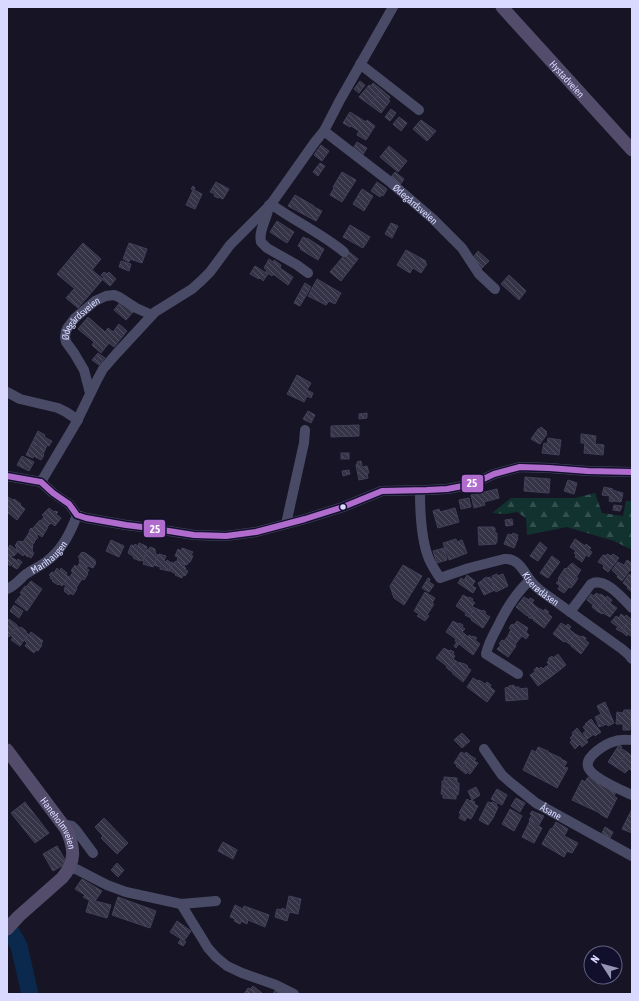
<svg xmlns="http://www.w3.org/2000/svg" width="639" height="1001" viewBox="0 0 639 1001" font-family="'Asap Condensed',sans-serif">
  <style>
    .forest { fill: url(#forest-firs) }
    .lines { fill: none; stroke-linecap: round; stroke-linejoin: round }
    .river { stroke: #0a294c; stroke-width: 17 }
    .building { fill: url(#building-back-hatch); stroke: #424058 }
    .minor { stroke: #494b66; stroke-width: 10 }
    .major { stroke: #534c6b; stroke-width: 13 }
    .bus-1-casing { stroke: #110f2b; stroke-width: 9 }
    .bus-1 { stroke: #b06ccc; stroke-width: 6 }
    .bus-dot { fill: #d9d9ff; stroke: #110f2b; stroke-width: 1.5 }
    .labels { text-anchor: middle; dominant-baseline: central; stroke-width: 3; stroke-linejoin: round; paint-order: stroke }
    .street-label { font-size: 10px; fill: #d9d9ff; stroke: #110f2b }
    .line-badge { stroke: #110f2b; stroke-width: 1.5 }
    .badge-label { font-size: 11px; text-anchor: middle; font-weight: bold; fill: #fff }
  </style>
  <defs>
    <pattern id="forest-firs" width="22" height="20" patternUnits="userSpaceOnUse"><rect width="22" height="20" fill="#12322f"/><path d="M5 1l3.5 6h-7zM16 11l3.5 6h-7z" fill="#344f4e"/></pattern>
    <pattern id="building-back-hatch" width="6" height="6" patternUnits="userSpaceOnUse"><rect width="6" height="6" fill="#353346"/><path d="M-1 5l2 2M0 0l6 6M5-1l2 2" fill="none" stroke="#525062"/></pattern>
  </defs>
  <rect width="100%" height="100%" fill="#171525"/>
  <!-- forest -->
  <polygon class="forest" points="595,493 602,513 623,516 626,501 632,501 632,550 614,541 567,527 527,535 526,518 517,512 505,514 492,513 511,498 575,498"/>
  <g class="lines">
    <!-- river -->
    <polyline class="river" points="7,925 19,946 30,994"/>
  </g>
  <!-- building -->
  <g class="building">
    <polygon points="360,81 365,85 359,93 354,89"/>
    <polygon points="373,83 382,90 370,105 359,97 369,85 371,86"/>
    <polygon points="382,90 390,97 388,100 390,101 381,113 370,105"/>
    <polygon points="391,109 396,113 390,121 385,117"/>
    <polygon points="350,112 366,122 367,120 375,126 366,140 357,135 359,131 351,126 350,127 343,123"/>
    <polygon points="399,117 407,123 401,131 393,124"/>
    <polygon points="421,120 436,131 427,141 413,129"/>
    <polygon points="357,142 367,148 362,156 352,150"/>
    <polygon points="321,145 329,151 322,161 314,155"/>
    <polygon points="389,146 407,161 398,172 380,157"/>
    <polygon points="320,163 325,166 318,176 313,172"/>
    <polygon points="342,172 356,180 342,202 330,195 334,188 333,187"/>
    <polygon points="395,172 404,179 400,185 391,177"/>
    <polygon points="216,182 229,189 223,199 219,197 218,198 214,196 215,194 210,192"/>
    <polygon points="377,182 387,189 383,196 381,195 380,197 371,191"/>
    <polygon points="193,186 195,188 194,190 202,194 195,209 186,205 193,190 191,189"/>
    <polygon points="362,189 373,196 364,211 353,204"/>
    <polygon points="295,195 314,206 314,207 322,211 316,221 288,206"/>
    <polygon points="277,221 294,232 287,243 270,232"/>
    <polygon points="391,223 398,226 392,238 385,234"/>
    <polygon points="350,225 370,237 363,248 343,237"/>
    <polygon points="303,237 307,239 307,238 324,249 318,260 300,249 301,248 298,246"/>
    <polygon points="83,243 101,259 92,270 103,279 78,308 66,298 73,290 75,289 57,274"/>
    <polygon points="129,243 147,249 142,263 130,259 129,262 123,259"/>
    <polygon points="406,250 426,261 425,263 427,264 421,273 413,268 410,273 397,265"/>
    <polygon points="348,251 358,259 341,281 330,272"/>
    <polygon points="478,251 489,261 481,269 471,260"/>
    <polygon points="269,259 273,262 274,260 281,265 280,268 293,277 288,285 273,274 272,276 266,272 267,270 264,268"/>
    <polygon points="121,261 131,264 129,271 119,267"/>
    <polygon points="255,266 268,274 263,281 260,278 259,279 250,274"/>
    <polygon points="104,272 107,274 109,272 116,279 110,286 102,279 104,278 101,275"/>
    <polygon points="509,275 526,291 519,300 501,284"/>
    <polygon points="317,279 341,293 335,304 329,301 326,305 308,296"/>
    <polygon points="305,283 311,287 300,306 294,303"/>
    <polygon points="121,301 134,311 126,320 114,310"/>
    <polygon points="88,317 105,332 108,328 113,332 119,324 127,331 114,347 109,343 101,353 92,345 94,342 78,329"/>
    <polygon points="98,353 105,358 99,365 92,360"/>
    <polygon points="297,375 311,383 307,390 313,393 311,398 307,396 304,402 287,394"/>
    <polygon points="308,411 315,415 311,423 303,419"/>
    <polygon points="367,413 367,418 359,419 359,414"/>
    <polygon points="359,425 359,436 331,437 331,426"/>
    <polygon points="541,427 547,432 545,433 547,434 540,444 531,439 538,429 539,429"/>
    <polygon points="38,431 45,435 44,437 52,441 49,446 47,445 45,450 32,443"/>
    <polygon points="581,434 596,436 595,444 604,445 603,455 584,453 585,443 581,443"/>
    <polygon points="548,438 561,440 559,455 542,453 544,443 547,444"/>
    <polygon points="32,443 45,450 43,454 44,455 41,460 34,456 33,458 26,455"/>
    <rect x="341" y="453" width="8" height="6"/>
    <polygon points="22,456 34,462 29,471 17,465"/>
    <polygon points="361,461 362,467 367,466 369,473 367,473 368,478 359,480 356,465 357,464 357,462"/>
    <polygon points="349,470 350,474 343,476 342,471"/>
    <polygon points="525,477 550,479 549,493 524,491"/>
    <polygon points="568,480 577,483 574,494 564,491"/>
    <polygon points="604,487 613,489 612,490 623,493 621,502 613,501 613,502 609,501 610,496 602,495"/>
    <polygon points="497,489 499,498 484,502 485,505 474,508 471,495"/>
    <polygon points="8,497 13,500 14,499 21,504 20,505 25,509 17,520 7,512 7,498"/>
    <polygon points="469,498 471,507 461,509 459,500"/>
    <polygon points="614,505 622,506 620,511 613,510"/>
    <polygon points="49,508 54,512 55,511 58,512 56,514 61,518 55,526 51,523 48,526 41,521 44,517 42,515"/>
    <polygon points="455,508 459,522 438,528 433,511 439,509 440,512"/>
    <polygon points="512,519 513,525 506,526 505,520"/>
    <polygon points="40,520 48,527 42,537 38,534 37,536 38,537 34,542 27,536 30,531 29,531 31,528 32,529"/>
    <polygon points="478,527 494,527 494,528 495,528 495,533 497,533 497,542 496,542 496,544 479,545"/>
    <polygon points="513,533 518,535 517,537 518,538 514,548 504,544 508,534 512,535"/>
    <polygon points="27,536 35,542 32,545 33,546 32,551 34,553 31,558 28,556 28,557 24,554 23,556 18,552 19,551 16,548 17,547 15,546 18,541 20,542 21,541 23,542"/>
    <polygon points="456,539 457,542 462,540 467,553 449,560 443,543"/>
    <polygon points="575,539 585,546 586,544 591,548 589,550 592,552 589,557 586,555 582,562 575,557 576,555 574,553 576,551 570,547"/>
    <polygon points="111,540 124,546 119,557 106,551"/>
    <polygon points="540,542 547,548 538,561 530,556"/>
    <polygon points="139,543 146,546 147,547 146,549 147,550 143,561 140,560 140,561 133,558 134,557 128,553 131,545 134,546 135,544 138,546"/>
    <polygon points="10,545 18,551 14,556 13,555 11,557 16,560 10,566 7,563 7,550"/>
    <polygon points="150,547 155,549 155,551 156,552 155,553 158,555 153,567 143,564 144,562 143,561 148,549 149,549"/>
    <polygon points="182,548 193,552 191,555 193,556 190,562 189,562 187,565 177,561 178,557 175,556 178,549 181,551"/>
    <polygon points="444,548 447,560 437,563 433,551"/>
    <polygon points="82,552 83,553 84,552 95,560 95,562 96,563 93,568 88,566 86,569 79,564 80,562 79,561 80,558 78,557"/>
    <polygon points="159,554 166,556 164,561 166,562 167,560 170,562 169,564 170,564 171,562 173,563 169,571 160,569 160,567 154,565"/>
    <polygon points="607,554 611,556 613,554 619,558 617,560 617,561 608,572 603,568 604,565 598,562 603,555 606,556"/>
    <polygon points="552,556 560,562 548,578 540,573"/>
    <polygon points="18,559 22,562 17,569 12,566"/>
    <polygon points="627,560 632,563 632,572 630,570 622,581 617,577 618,576 612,570 618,562 624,565"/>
    <polygon points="175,561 176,562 177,561 185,564 184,567 186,568 185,570 188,571 185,576 183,575 182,578 175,575 176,574 172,572 172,571 169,571 173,563 175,563"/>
    <polygon points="572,563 581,570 576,577 578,578 575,583 561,574 565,568 566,569"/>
    <polygon points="79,564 89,570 87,573 88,574 84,580 82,579 80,582 71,575 73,572 71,571 75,565 77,567"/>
    <polygon points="403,565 422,576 404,605 394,598 390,586"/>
    <polygon points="57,568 60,571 61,568 67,573 66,575 69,577 62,586 59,584 58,585 52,581 53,580 50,578 51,576 49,575 52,572 54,573"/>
    <polygon points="497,574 497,576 503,574 508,586 496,592 491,579 493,578 492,576"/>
    <polygon points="561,574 575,583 571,588 569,587 564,593 558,589 560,586 556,583 559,580 558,579"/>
    <polygon points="629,574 632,576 632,592 627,588 628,587 623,583"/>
    <polygon points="71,575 80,582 76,588 77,589 73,595 70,593 69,595 64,591 65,590 64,589 66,586 63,584 68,577 69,578"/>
    <polygon points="467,575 475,581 472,586 476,588 473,593 458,583 461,578 464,580"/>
    <polygon points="487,577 487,578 490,577 495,590 484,595 478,583 483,580 483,579"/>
    <polygon points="428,578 430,579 429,582 434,585 429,592 422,588"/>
    <polygon points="31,581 42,589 27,611 15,602 22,594 20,593 25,586 26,587"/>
    <polygon points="425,592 435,598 432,603 434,604 427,615 429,616 425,621 417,616 419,614 414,611"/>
    <polygon points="596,593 600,595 601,594 606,598 597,611 592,607 593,605 587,600 591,594 594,596"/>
    <polygon points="463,595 468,598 469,597 473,599 472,601 475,603 472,606 475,608 469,617 465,615 466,613 456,606"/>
    <polygon points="607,596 612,600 610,603 617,608 610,617 603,613 602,614 597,611"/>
    <polygon points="524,597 529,600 530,598 534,600 532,603 538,608 530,618 528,617 529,615 528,615 527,616 516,607"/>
    <polygon points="14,605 23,611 19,618 10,611"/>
    <polygon points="475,608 482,611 483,610 486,612 485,614 490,617 483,628 471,620 472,619 469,617"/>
    <polygon points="538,608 544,611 545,609 549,612 547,613 552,617 544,628 533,620 534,619 533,618 532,619 530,618"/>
    <polygon points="621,614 625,617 626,615 631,619 622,632 616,629 618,627 611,622 616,616 619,618"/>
    <polygon points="9,619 17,625 9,637 7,635 7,621 8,621"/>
    <polygon points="631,619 632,620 632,637 628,634 627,636 622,632"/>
    <polygon points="453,621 458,624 459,623 463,625 462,627 465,629 462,632 465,634 456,648 454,646 457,642 455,641 456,639 446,632"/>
    <polygon points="517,621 528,628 526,632 529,635 526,639 522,636 517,642 508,636 511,629 509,628 512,624 514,625"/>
    <polygon points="561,623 566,626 568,624 571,627 569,629 575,634 568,643 565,641 564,642 553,634"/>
    <polygon points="17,626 20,628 21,627 26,631 26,632 28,634 20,646 11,640 13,637 11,636"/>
    <polygon points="31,632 43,641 41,644 42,645 38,651 36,650 34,653 25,646 27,643 24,640"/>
    <polygon points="465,634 468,637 469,635 472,637 473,636 477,638 475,640 480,644 473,655 459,644"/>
    <polygon points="575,634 581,637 582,636 586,638 585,640 589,643 581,654 571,646 571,645 568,643"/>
    <polygon points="508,636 517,642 515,645 516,646 508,657 497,649 501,645 499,644 502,640 504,641"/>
    <polygon points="444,648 449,651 450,650 454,652 453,654 455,656 453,659 456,661 449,670 446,667 447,666 436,658"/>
    <polygon points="558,654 566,665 552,676 545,667 549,665 547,662 549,661 548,659 552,656 553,658"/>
    <polygon points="456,661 459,663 460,662 462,664 463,663 468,666 467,667 471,670 463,682 452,673 453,672 449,670"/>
    <polygon points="537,667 539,669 541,667 543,669 545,667 552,676 538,686 530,675 535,672 534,670"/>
    <polygon points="473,678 478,681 479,680 485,684 487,682 491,685 490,687 495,691 487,702 467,687"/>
    <polygon points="514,685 514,687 519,687 519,689 527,688 528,699 506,701 505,688 509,687 509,686"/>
    <polygon points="605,702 614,723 608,726 607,724 599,727 595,717 601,714 597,706"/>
    <polygon points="624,710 631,710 630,730 623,730 623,724 616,724 617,712 623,713"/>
    <polygon points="591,719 593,721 593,722 601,732 595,736 594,734 587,739 583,733 586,731 583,727 586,725 585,724"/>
    <polygon points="577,728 588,742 582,747 580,744 575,749 570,742 572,740 570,738 573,735 572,733"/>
    <polygon points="462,733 470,741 462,748 454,740"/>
    <polygon points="619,745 622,747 620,750 621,750 622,749 627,752 616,767 608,762"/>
    <polygon points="538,747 548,751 548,752 561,758 561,759 567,762 564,767 568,768 557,788 550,784 523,770 532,750 536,752"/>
    <polygon points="461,752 465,754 466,752 471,756 461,770 456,766 457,765 454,763"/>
    <polygon points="627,752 632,756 631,758 632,757 632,771 629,769 625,773 616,767"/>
    <polygon points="471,756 476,759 474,761 478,763 470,774 467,772 466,774 461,770"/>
    <polygon points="444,777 457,778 457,783 459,783 459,789 442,787 442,781 444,781"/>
    <polygon points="588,777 616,792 614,796 617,798 607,818 600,814 600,813 572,800 582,780 585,782"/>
    <polygon points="442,787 459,789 458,795 456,795 456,799 443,798 443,794 441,794"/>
    <polygon points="476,787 480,795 472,800 468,791"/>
    <polygon points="497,789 507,795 502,805 491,799"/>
    <polygon points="516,798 525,803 520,812 511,806"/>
    <polygon points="467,799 470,801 471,800 475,802 474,804 478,806 471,819 467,817 465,821 459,818 461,814 459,813"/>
    <polygon points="25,802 49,833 35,843 11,813"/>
    <polygon points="488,802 491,803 492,802 497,804 496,806 498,807 493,818 488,825 479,820"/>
    <polygon points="510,809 522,816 514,831 502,824"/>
    <polygon points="632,809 632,833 622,829"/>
    <polygon points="532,811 544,816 539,825 529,820 532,815 530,814"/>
    <polygon points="104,818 128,843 117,854 101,838 103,836 95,827"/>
    <polygon points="530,821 542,828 534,843 522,837"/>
    <polygon points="556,822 568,829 564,836 578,843 572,853 567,851 564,857 542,844 551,828 552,829"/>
    <polygon points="605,827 613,832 610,838 602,833"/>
    <polygon points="223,842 237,850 233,859 218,851"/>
    <polygon points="57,846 67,863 53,871 43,854"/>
    <polygon points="117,863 124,870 118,877 111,870"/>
    <polygon points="82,879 102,891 95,901 90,898 89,900 83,897 85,895 75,889"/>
    <polygon points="289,896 301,899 298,914 290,912 289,913 286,910"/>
    <polygon points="118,897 156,911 150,928 112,915"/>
    <polygon points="90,898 95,901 111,905 107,918 86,912"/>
    <polygon points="235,905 243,909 244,906 269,915 265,927 248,920 247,924 241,921 240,924 234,921 235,919 230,917"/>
    <polygon points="282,908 286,910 289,913 287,921 275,917 277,909 282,910"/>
    <polygon points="177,921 191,931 184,941 186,942 183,946 178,943 181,939 170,932"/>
    <polygon points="253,986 263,994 244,994 248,988 250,989"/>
    <polygon points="276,989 286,994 273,994"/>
  </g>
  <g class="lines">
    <!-- minor -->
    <g class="minor">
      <polyline points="360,64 419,110"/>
      <path id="s1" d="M 324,131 L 389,181 L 433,219 L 462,248 L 479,274 L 495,289"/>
      <path d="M 271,204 C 294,221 321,233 344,252"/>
      <path d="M 269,205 C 268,218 258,230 261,242 L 267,248 L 297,265 L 308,273"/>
      <polyline points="7,392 20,399 58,408 66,412 78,420"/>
      <path id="s2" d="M 90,393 L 84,370 L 74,353 L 66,342 L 65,337 L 66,331 L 68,327 L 75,318 L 95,301 L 106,296 L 114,295 L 119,297 L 136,308 L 152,315"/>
      <polyline points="7,476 41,482 53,493 69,504 77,515 86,518 126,525 150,528 194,535 226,536 256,532 305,519 343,507 382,491 427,490 447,489 468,485 477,482 494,474 520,467 549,468 588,471 632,472"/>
      <polyline points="41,482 76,423 96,382 103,369 117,353 155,312 192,289 201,281 210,272 230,245 271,204 286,183 315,142 324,131 340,100 393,7"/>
      <path id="s3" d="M 420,491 C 420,511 421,540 429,559 C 432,566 436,572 440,578 L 469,568 L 504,559 C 518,558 523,570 530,580 C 533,584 537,588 541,591 L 622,649 L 629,655 L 632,659"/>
      <polyline points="286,524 304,443 305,430"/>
      <path id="s4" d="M 7,589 C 15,586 20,579 26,574 C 33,569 41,566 47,561 C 62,550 71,532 77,515"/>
      <path d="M 570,612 L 591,584 C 605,576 624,600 632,608"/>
      <path d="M 518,674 L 486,654 C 488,644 493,635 498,626 C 506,609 516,593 530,580"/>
      <path d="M 632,740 C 627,740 621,739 616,741 C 607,743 582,757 589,769 C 595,779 621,790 632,795"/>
      <path id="s5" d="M 484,749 L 497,768 L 502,775 L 511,783 L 536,803 L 632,856"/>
      <polyline points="62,824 72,826 76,830 93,853"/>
      <polyline points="70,869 76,869 107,885 126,892 181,904 216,901"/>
      <polyline points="181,904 208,948 216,957 227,966 242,973 276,985 294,994"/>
    </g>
    <!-- major -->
    <g class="major">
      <path id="s6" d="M 502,7 L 632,150"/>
      <path id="s7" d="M 7,750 L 66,829 C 75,848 76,862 62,878 L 19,916 L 7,929"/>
    </g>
    <!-- bus-1 casing -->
    <g class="bus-1-casing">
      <polyline id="bus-1" points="7,476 41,482 53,493 69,504 77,515 86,518 126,525 150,528 194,535 226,536 256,532 305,519 343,507 382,491 427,490 447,489 468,485 477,482 494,474 520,467 549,468 588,471 632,472"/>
    </g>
    <!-- bus-1 -->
    <use href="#bus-1" class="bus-1"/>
  </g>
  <!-- markers -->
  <circle class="bus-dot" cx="343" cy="507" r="3.5"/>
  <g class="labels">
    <!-- street labels -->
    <g class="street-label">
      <text stroke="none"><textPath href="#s6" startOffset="97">Hystadveien</textPath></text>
      <text stroke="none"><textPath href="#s1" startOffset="117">Ødegårdsveien</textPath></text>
      <text stroke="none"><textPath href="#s2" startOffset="87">Ødegårdsveien</textPath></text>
      <text stroke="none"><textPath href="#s4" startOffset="53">Marihaugen</textPath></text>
      <text stroke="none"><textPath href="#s3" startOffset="207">Kiserødåsen</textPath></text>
      <text stroke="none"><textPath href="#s5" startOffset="93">Åsane</textPath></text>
      <text stroke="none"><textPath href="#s7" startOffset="90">Haneholmveien</textPath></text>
    </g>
  </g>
  <g class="line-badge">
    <rect x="461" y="474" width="23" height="19" rx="4" fill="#b06ccc"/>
    <rect x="143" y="519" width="23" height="19" rx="4" fill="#b06ccc"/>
  </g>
  <g class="badge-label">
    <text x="472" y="487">25</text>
    <text x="155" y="533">25</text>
  </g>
  <!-- border -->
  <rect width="639" height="1001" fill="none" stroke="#d9d9ff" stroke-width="16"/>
  <!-- north arrow -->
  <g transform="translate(603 965) rotate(306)"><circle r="19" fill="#110f2b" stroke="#616080"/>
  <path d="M0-3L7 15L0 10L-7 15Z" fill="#9594b3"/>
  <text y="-6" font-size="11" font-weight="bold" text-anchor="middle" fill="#d9d9ff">N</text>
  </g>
</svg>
